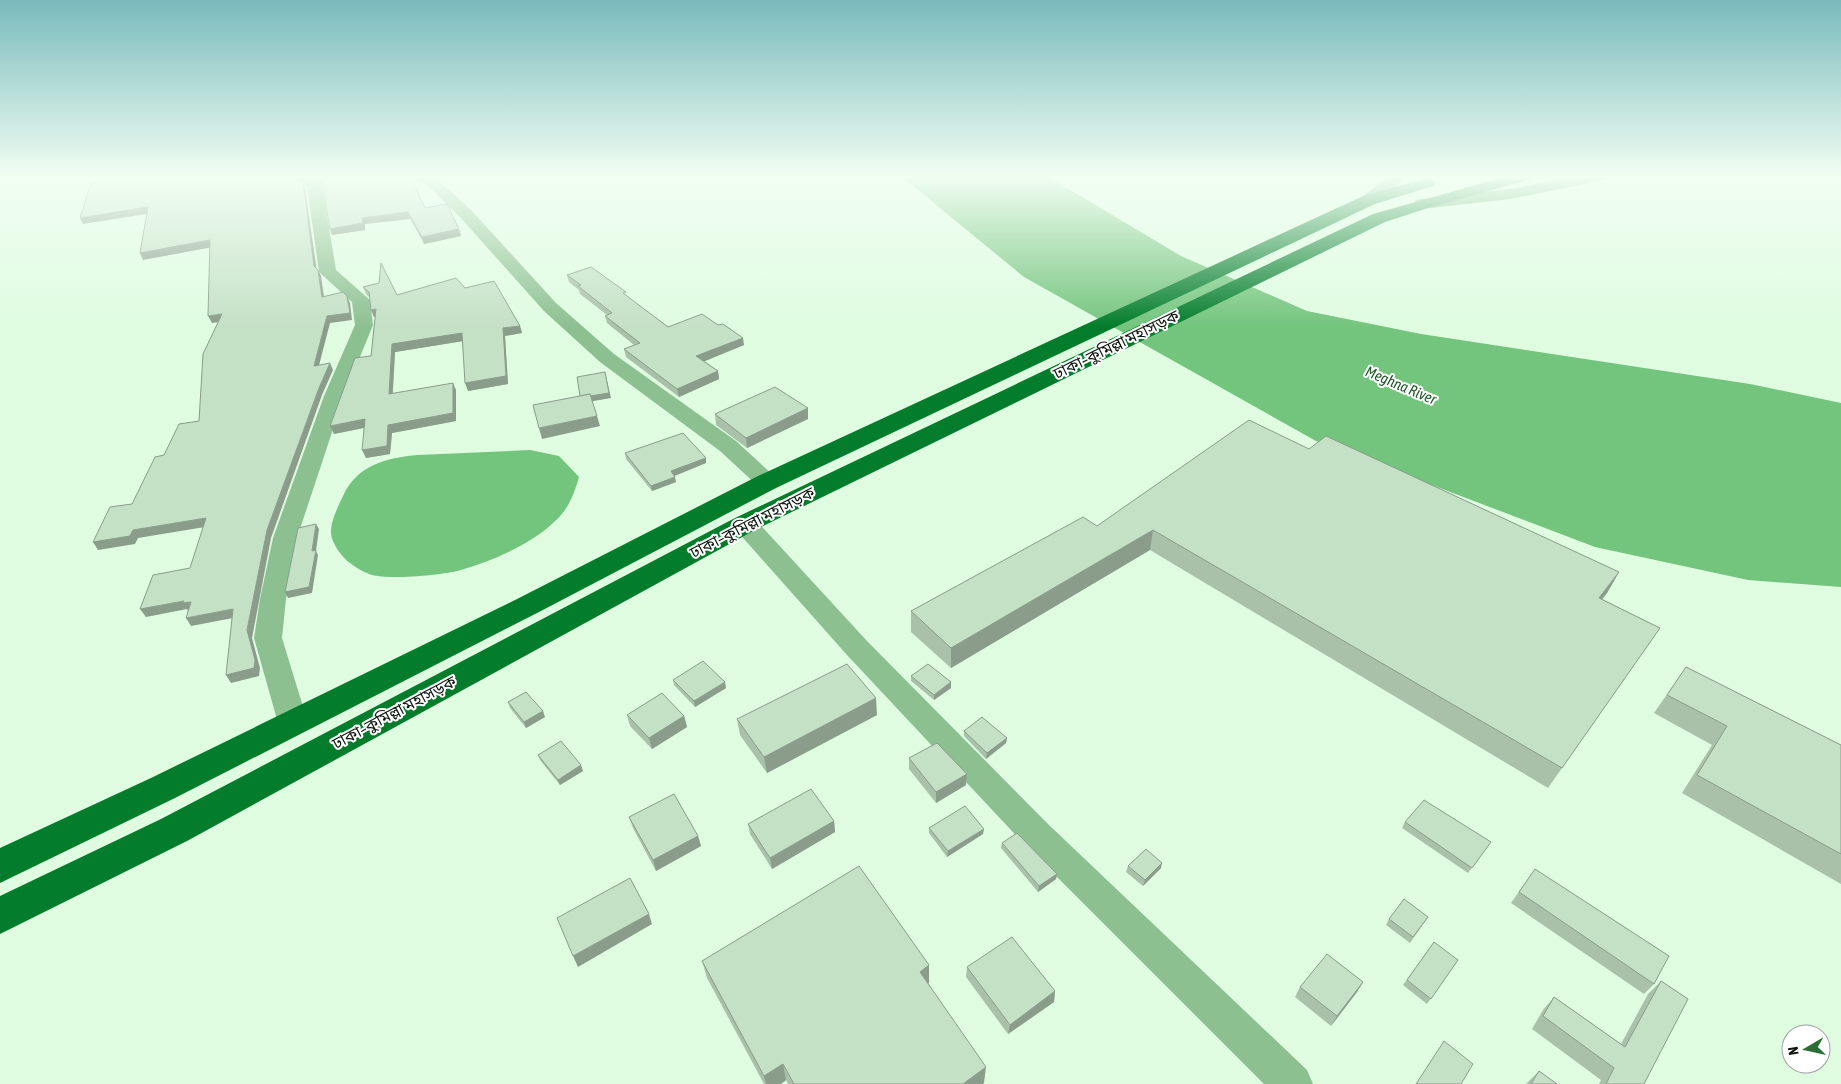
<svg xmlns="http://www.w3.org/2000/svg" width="1841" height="1084" viewBox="0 0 1841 1084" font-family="'Asap Condensed','Noto Sans Bengali',sans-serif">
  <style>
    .water { fill: #73c47d }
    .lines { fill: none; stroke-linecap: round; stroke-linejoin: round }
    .street { fill: #8dc091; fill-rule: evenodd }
    .secondary { fill: #56a560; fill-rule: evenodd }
    .highway { fill: #037c2b; fill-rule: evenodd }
    .wall { fill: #a9c1a9 }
    .shaded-wall { fill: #899d8a }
    .building { fill: #c4e0c5; stroke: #899d8a }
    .labels { text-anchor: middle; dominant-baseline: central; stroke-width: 4; stroke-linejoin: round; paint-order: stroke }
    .far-water-label { font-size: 15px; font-style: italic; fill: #22592b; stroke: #fff }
    .street-label { font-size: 16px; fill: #0d170e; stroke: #fff }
  </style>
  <rect width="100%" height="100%" fill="#dffce1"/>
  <!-- water -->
  <g class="water">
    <polygon points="901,176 1047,176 1181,256 1307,311 1421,334 1750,384 1841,403 1841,587 1748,580 1595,547 1316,441 1024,277"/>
    <path d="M 530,450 L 559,456 L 579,477 C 574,494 569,509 554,522 C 530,545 492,561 461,570 C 444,575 395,579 378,576 C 368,575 358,569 350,563 C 342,557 331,543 331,532 C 331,520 338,507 343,496 C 357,465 386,458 418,455 Z"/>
  </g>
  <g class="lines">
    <!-- street -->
    <g class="street">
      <polygon points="286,176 360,176 358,179 322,185 336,270 370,300 373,325 344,396 297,538 286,599 282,638 308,723 304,731 293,735 282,731 278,723 254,638 260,599 273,538 324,396 355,325 352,302 319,272 307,186 290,182"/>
      <polygon points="408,176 428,176 437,179 471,210 556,303 614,354 736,441 775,477 779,482 775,487 767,489 759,487 720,451 600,362 544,311 459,216 427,185 410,179"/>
      <polygon points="745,516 754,518 867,641 1049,825 1307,1070 1313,1084 1264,1084 1025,845 847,655 736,530 733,524 736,518"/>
    </g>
    <!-- secondary -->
    <g class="secondary">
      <polygon points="1389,176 1407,176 1375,204 1363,204 1361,200 1363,196"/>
      <polygon points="1577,176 1607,176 1605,179 1599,181 1510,199 1422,209 1416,208 1413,204 1416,200 1422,199 1510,189"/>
    </g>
    <!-- highway -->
    <g class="highway">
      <polygon points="1508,176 1533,176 1531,179 1428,208 1385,222 755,530 187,841 0,934 0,896 161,819 735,518 1373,214"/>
      <polygon points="1427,178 1433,180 1435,183 1433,186 1375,204 776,488 539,612 175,798 0,883 0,848 151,778 519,598 758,476 1363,196"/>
    </g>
  </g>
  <!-- wall -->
  <g class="wall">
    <polygon points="1130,176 1146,176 1138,179"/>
    <polygon points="425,208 461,236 424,244 410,219 365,224 365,230 332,235 330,229"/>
    <polygon points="567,275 627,297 668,327 744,345 704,361 718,371 719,379 679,397 626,357 624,349 634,345 607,323 605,316 607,315 580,294 579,290 569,282"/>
    <polygon points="363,287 397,295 465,288 520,326 522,333 505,336 508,384 468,391 462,341 395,352 393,393 456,390 456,421 392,433 390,454 366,458 364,428 334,434 371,356 375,317 374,317 370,298 366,294"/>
    <polygon points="808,408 808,419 747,448 716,425 715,414"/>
    <polygon points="1309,449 1619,572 1607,593 1602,599 1660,628 1548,788 1150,550 951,668 911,632 911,611 1097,526"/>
    <polygon points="625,453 706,458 706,463 674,476 676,482 652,491 626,459"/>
    <polygon points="1686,667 1841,745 1841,884 1682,793 1712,745 1654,713"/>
    <polygon points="911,676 951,682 951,688 934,700 911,681"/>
    <polygon points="673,680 726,688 695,707 674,685"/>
    <polygon points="508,702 545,717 526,728 510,708"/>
    <polygon points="627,715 684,716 687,727 652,749 630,726"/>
    <polygon points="877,715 767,773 740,735 737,719"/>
    <polygon points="964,731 1007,738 1006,743 986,759 964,736"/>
    <polygon points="538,755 583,771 560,785 540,760"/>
    <polygon points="909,758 966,785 936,803 909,769"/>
    <polygon points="629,817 698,836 701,846 656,871 633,828"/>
    <polygon points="834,821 835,832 772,869 750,834 748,824"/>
    <polygon points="1405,822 1487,847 1468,873 1402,828"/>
    <polygon points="929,828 983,834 947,857 929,833"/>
    <polygon points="1002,843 1057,874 1056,879 1038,892 1001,848"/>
    <polygon points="1128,866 1161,868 1143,886 1126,872"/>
    <polygon points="1535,869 1654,984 1644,994 1511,903"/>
    <polygon points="1428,917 1410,943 1386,925 1389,919"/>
    <polygon points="1434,942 1458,960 1427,1004 1403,985"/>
    <polygon points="702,961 929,983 928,984 984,1083 788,1084 786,1080 781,1084 764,1084 707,978"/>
    <polygon points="967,967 1055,991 1054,1002 1008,1034 966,977"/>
    <polygon points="1661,981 1644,1084 1599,1084 1601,1080 1532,1029 1543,1010 1554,997 1621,1044 1648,994"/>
    <polygon points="1363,982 1357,992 1331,1026 1295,997 1300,987"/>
    <polygon points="1539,1071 1557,1084 1526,1084"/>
  </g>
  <!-- shaded-wall -->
  <g class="shaded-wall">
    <polygon points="1138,176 1146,176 1138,179"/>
    <polygon points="303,181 305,188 317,272 314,266"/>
    <polygon points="148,207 152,213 83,224 80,218"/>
    <polygon points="408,212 410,219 365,224 365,230 332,235 330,229 362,218"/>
    <polygon points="459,229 461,236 424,244 422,237"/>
    <polygon points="210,240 213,247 143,260 140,253"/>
    <polygon points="318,270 321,276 325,304 322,297"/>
    <polygon points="347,296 350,303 352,320 330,323 317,373 314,366 327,316"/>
    <polygon points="376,309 379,316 374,317 371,310"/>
    <polygon points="222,314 225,321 212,323 208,316"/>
    <polygon points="520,326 522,333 505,336 508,384 468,391 465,383 503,328"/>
    <polygon points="462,333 464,341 395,352 392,401 389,394 392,344"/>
    <polygon points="743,338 744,345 698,364 696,356"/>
    <polygon points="330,363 333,370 322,395 271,538 252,638 260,668 259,676 231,683 226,675 247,630 267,530 319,388"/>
    <polygon points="718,371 719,379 679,397 677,389"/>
    <polygon points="605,372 611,398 582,403"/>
    <polygon points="453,383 456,390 456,421 392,433 390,454 366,458 362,450 388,425"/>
    <polygon points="808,408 808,419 747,448 746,438"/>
    <polygon points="597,416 600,426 542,439 539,428"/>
    <polygon points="365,419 368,427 334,434 330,426"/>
    <polygon points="706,458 706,463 672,477 671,471"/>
    <polygon points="675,477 676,482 652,491 651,486"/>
    <polygon points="206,518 211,526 138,538 135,544 98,550 93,542 133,530"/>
    <polygon points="316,524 319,529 316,551 318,555 312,593 288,598 285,592 312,551"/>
    <polygon points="1153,530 1150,550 951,668 951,648"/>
    <polygon points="1619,572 1607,593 1587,619 1599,598"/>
    <polygon points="184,601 191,602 188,611 187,609 146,617 140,609"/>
    <polygon points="233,609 238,617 191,626 186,618"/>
    <polygon points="725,682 726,688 695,707 694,701"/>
    <polygon points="951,682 951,688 934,700 934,695"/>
    <polygon points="876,698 877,715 767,773 764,757"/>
    <polygon points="543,711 545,717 526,728 524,722"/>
    <polygon points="684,716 687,727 652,749 649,738"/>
    <polygon points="1007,738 1006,743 986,759 987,753"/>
    <polygon points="581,765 583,771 560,785 558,780"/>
    <polygon points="967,774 966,785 936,803 936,792"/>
    <polygon points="834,821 835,832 772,869 770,858"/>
    <polygon points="984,829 983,834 947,857 948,851"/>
    <polygon points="698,836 701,846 656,871 653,860"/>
    <polygon points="1162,863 1161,868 1143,886 1145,880"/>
    <polygon points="1057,874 1056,879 1038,892 1039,886"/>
    <polygon points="649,914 652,924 578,967 573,956"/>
    <polygon points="929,965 929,983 920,989 920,972"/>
    <polygon points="1363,982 1357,992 1331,1026 1337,1016"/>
    <polygon points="1055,991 1054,1002 1008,1034 1010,1025"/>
    <polygon points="783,1064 786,1080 781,1084 766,1084 764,1076"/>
    <polygon points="986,1067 984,1083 983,1084 963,1084"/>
  </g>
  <!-- building -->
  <g class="building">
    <polygon points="100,176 286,176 287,178 303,181 314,266 318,270 322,297 343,292 347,296 350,313 327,316 314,366 330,363 319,388 267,530 247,630 255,660 254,668 226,675 233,609 186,618 191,602 183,603 184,601 140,609 153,575 190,568 206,518 133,530 130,536 93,542 110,507 132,504 155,457 164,455 179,424 199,421 203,354 222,314 208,316 210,240 140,253 148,207 80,218 89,189 92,183 98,182"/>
    <polygon points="351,176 410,176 425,208 447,204 459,229 422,237 408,212 362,218 363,223 330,229 322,180"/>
    <polygon points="381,263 397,295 456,278 465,288 494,281 520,326 503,328 506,376 465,383 462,333 392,344 389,394 453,383 453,413 388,425 387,446 362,450 365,419 330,426 355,358 371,356 376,309 371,310 369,292 363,287 379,283"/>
    <polygon points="591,267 626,292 623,293 668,327 702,314 718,325 723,324 743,338 696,356 718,371 677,389 624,349 640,343 605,316 612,313 578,286 581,285 567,275"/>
    <polygon points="605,372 609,393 591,396 590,394 580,396 577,377"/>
    <polygon points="775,387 808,408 746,438 715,414"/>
    <polygon points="590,394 597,416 539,428 533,405"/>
    <polygon points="1249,420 1309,449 1326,436 1619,572 1599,598 1660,628 1562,768 1153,530 951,648 911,611 1083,517 1097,526"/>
    <polygon points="683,433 706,458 671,471 675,477 651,486 625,453"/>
    <polygon points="316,524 312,551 316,550 309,587 285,592 298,528"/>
    <polygon points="703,661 725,682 694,701 673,680"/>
    <polygon points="847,664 876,698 764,757 737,719"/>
    <polygon points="928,664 951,682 934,695 911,676"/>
    <polygon points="1686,667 1841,745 1841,854 1697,775 1727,726 1667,695"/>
    <polygon points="526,692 543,711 524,722 508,702"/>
    <polygon points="662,693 684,716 649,738 627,715"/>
    <polygon points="982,717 1007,738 987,753 964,731"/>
    <polygon points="561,741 581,765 558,780 538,755"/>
    <polygon points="937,743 967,774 936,792 909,758"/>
    <polygon points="811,789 834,821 770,858 748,824"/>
    <polygon points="674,794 698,836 653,860 629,817"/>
    <polygon points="1424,800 1491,842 1472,868 1405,822"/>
    <polygon points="965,806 984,829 948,851 929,828"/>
    <polygon points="1017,833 1057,874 1039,886 1002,843"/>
    <polygon points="1146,849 1162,863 1145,880 1128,866"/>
    <polygon points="859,866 929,965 920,972 986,1067 963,1084 794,1084 783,1064 764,1076 702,961"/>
    <polygon points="1535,869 1669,956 1654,984 1519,892"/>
    <polygon points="630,878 649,914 573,956 557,918"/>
    <polygon points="1404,899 1428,917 1413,937 1389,919"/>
    <polygon points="1012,937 1055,991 1010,1025 967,967"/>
    <polygon points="1434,942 1458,960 1431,999 1407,980"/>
    <polygon points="1327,954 1363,982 1337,1016 1300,987"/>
    <polygon points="1661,981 1688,999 1644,1084 1606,1084 1614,1068 1543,1016 1554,997 1625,1047"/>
    <polygon points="1444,1041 1473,1064 1461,1084 1416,1084"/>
    <polygon points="1539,1071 1557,1084 1531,1084"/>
  </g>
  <!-- sky -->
  <linearGradient id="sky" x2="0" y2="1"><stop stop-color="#79babd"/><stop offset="0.54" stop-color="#f1fef2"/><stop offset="1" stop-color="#f1fef2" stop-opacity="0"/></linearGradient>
  <rect width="1841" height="327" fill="url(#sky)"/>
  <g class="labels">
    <!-- far-water labels -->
    <g class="far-water-label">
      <text transform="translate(1401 385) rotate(23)">Meghna River</text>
    </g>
    <!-- street labels -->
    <g class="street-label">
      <text transform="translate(1116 344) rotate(-26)">ঢাকা–কুমিল্লা মহাসড়ক</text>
      <text transform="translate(752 522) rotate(-27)">ঢাকা–কুমিল্লা মহাসড়ক</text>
      <text transform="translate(394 712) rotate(-28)">ঢাকা–কুমিল্লা মহাসড়ক</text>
    </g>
  </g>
  <!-- north arrow -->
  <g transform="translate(1806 1049) rotate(261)"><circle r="24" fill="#ffffff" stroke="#9ea29f"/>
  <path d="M0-4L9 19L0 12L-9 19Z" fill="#2c6d37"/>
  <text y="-8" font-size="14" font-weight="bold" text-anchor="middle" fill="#0d170e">N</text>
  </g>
</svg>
